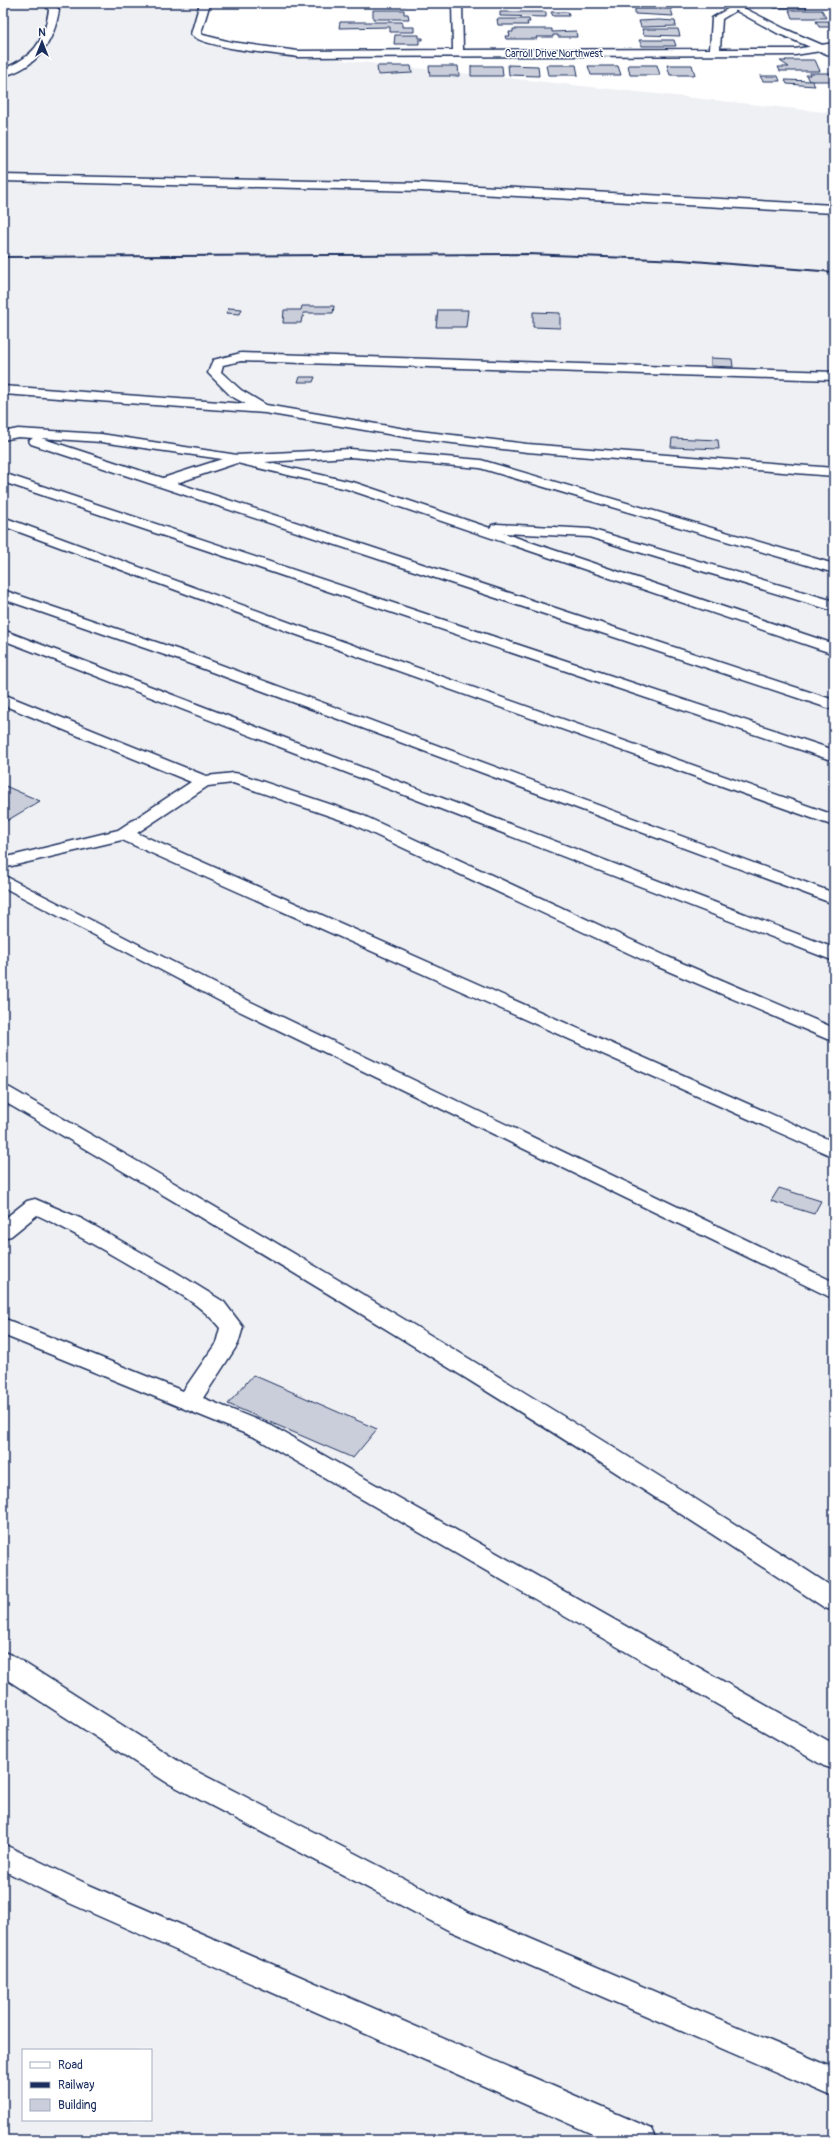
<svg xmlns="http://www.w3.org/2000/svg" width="837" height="2143" viewBox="0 0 837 2143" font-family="Pangolin,sans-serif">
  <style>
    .built { fill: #eff0f4; fill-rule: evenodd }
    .building { fill: #caceda; stroke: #1b2f5e }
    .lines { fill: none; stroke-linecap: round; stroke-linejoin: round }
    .lane-casing { stroke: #1b2f5e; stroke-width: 3 }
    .street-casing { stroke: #1b2f5e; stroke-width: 3 }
    .secondary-casing { stroke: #1b2f5e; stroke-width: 3 }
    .lane { fill: #fff; fill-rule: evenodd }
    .street { fill: #fff; fill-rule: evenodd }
    .secondary { fill: #fff; fill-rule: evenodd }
    .rail { stroke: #1b2f5e; stroke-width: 2 }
    .labels { text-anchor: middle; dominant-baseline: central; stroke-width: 3; stroke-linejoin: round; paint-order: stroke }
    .far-street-label { font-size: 10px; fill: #1b2f5e; stroke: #fff }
  </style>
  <rect width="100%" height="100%" fill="#fff"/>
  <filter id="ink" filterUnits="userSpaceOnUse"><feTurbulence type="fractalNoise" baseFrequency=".025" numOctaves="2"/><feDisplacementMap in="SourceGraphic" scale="8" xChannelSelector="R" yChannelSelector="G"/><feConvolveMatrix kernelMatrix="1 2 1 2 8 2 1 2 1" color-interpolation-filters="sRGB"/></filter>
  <g filter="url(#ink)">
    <!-- built -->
    <path class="built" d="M 3,3 L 206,3 L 202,45 L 834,113 L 834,2140 L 3,2140 ZM 23,2050 L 151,2050 L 151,2120 L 23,2120 Z"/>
    <!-- building -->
    <g class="building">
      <polygon points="373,3 407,3 407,5 374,6"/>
      <polygon points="496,3 526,3 526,6 497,6"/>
      <polygon points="770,3 804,3 807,8 774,8"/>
      <polygon points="635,9 671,9 673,16 635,14"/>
      <polygon points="373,10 404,10 404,14 408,14 409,19 373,19"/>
      <polygon points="789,10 822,10 826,18 792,18"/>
      <polygon points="500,12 546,12 546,17 500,16"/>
      <polygon points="551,12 568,12 569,16 553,16"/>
      <polygon points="497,19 529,19 530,22 527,22 528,25 498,25"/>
      <polygon points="659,20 675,21 676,26 641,27 639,21"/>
      <polygon points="816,21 834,21 834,27 819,27"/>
      <polygon points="340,22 402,22 402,27 414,27 414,32 390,32 390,27 339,28"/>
      <polygon points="513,29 552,29 552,32 576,31 577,37 558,37 558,35 553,35 553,37 536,37 537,39 506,39 505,36 510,36 509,32 513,32"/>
      <polygon points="642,29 678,29 680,36 644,35"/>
      <polygon points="395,35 419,35 419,38 423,38 423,40 419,40 419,44 394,44"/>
      <polygon points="639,40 674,40 676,46 642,46"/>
      <polygon points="785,60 815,60 820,71 780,71 778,67 789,67 780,61 786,61"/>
      <polygon points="508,65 538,66 539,76 509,75"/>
      <polygon points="546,65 576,65 578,75 548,75"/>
      <polygon points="628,65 657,65 660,75 630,75"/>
      <polygon points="667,65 692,65 695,75 670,75"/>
      <polygon points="377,66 411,66 412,73 378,75"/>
      <polygon points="429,66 458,66 459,76 430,76"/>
      <polygon points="471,66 502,66 503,76 471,76"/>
      <polygon points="588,66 618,66 621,75 591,75"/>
      <polygon points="809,73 834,73 834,81 809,81 806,75 810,75"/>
      <polygon points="760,76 778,76 780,81 763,81"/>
      <polygon points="785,80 812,81 815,86 787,84"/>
      <polygon points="302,306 334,306 333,313 303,313 304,317 302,317 301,323 283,323 284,310 301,310"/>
      <polygon points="229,308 242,309 240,314 226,313"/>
      <polygon points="438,310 468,310 466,327 436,327"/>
      <polygon points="533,312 560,313 560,328 533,327"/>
      <polygon points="711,358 732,359 733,367 711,366"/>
      <polygon points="300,377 315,377 313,382 298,382"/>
      <polygon points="672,438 718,440 719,449 671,447"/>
      <polygon points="3,785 40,801 3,823"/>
      <polygon points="779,1188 821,1201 814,1214 771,1201"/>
      <polygon points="253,1375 377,1429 353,1458 228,1404"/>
    </g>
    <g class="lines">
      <!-- lane casing -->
      <g class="lane-casing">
        <g id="lane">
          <polygon points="241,353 834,372 834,380 241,361 223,365 221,372 241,390 266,405 411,430 527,444 834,468 834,476 527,452 411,438 265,413 3,394 3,386 246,404 231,396 208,373 213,360"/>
          <path d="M 18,429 L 101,434 L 237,455 L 350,449 L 481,460 L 834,564 L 834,573 L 480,468 L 350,457 L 265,462 L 356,483 L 490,528 L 492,525 L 497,524 L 590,529 L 834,601 L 834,611 L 589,537 L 503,533 L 834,644 L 834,654 L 347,489 L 237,463 L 177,483 L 834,700 L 834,710 L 31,444 L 29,441 L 33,438 L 18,437 L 3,440 L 3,432 ZM 41,438 L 101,442 L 222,459 L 163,478 Z"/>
          <polygon points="3,473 834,750 834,761 3,482"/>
          <polygon points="3,517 299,626 834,815 834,826 289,632 3,526"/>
          <polygon points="3,590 197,656 834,893 834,904 185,662 3,599"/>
          <polygon points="3,630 834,948 834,961 3,640"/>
          <polygon points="3,694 206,776 234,773 240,774 362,815 668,957 834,1028 834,1041 827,1039 654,965 350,823 233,783 208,786 137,833 834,1142 834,1157 122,840 3,868 3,858 118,830 191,782 3,705"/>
          <polygon points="3,875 251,1002 834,1282 834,1299 237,1010 3,887"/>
          <path d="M 3,1086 L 10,1088 C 289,1248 565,1413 834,1588 L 834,1611 L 825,1608 C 556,1430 282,1263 3,1101 Z"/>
          <path d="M 35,1199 L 82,1219 L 169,1268 L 224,1302 L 243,1327 L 238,1344 L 203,1398 L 272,1426 L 834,1744 L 834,1769 L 824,1766 L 256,1438 L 3,1335 L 3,1318 L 183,1391 L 216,1343 L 220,1328 C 198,1301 162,1283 131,1266 C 100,1248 69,1230 37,1215 L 11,1236 L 3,1238 L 3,1220 L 27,1201 Z"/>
          <polygon points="3,1652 12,1655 186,1766 468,1912 834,2068 834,2097 448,1930 166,1782 3,1677"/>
          <polygon points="3,1844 87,1884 652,2129 657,2140 606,2140 67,1902 3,1870"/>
        </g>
      </g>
      <!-- street casing -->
      <g class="street-casing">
        <g id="street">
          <path d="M 43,3 L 53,3 L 59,10 C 54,43 36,68 3,76 L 3,69 C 33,57 44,43 49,10 Z"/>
          <path d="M 200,3 L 210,3 L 201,33 L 203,35 L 231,42 L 298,51 L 453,50 L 452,3 L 462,3 L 463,50 L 710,49 L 712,18 L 734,5 L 739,8 L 737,10 L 722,19 L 720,49 L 795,49 L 834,43 L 834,49 L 795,55 L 298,57 C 278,54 201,48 191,34 Z"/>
          <polygon points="3,175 422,183 834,205 834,213 422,191 3,181"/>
        </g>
      </g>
      <!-- secondary casing -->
      <g class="secondary-casing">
        <polygon id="secondary" points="722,3 734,3 785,29 834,50 834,57 777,33"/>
      </g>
      <!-- lane -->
      <use href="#lane" class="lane"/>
      <!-- street -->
      <use href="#street" class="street"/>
      <!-- secondary -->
      <use href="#secondary" class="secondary"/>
      <!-- rail -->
      <polyline class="rail" points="3,257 528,254 681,260 834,272"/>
    </g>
  </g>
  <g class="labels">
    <!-- far-street labels -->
    <g class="far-street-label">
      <text x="554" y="54">Carroll Drive Northwest</text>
    </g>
  </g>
  <!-- margin -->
  <rect width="837" height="2143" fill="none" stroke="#fff" stroke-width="16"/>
  <rect x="8" y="8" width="821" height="2127" fill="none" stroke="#1b2f5e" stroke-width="1.5" filter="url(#ink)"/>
  <!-- legend -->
  <rect x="22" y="2049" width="130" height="72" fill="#ffffff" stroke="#a4acbf"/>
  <rect x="30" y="2062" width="20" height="6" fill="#ffffff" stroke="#a4acbf"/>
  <text x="58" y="2069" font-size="12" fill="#1b2f5e">Road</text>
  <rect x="30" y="2082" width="20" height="6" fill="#1b2f5e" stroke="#a4acbf"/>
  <text x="58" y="2089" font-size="12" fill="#1b2f5e">Railway</text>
  <rect x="30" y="2099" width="20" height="12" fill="#caceda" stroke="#a4acbf"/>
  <text x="58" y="2109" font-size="12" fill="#1b2f5e">Building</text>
  <!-- north arrow -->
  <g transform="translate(42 42)" stroke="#ffffff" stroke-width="3" paint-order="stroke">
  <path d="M0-3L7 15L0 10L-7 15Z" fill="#1b2f5e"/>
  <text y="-6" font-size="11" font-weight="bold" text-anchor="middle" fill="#1b2f5e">N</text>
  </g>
</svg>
